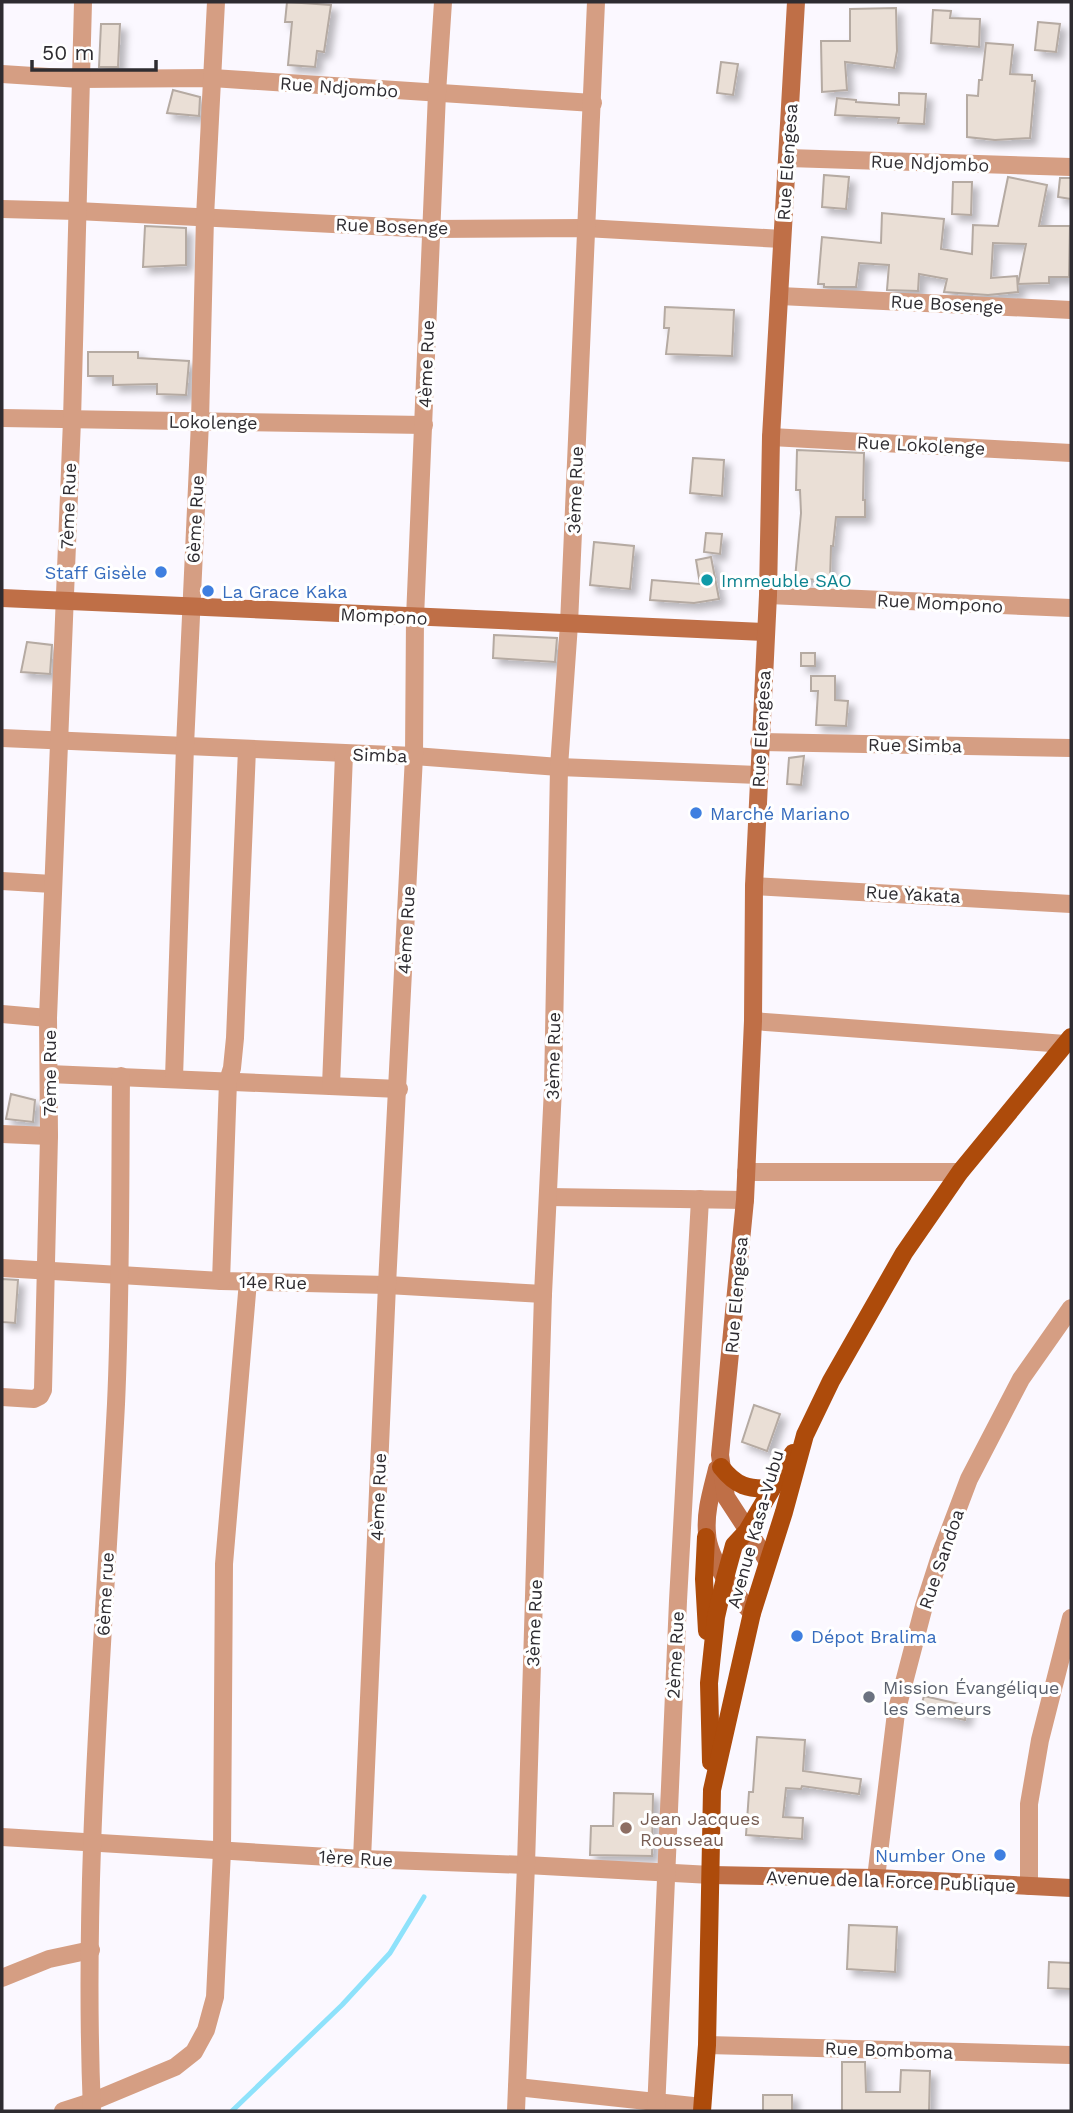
<svg xmlns="http://www.w3.org/2000/svg" width="1073" height="2113" viewBox="0 0 1073 2113" font-family="'Work Sans',sans-serif">
  <style>
    .lines { fill: none; stroke-linecap: round; stroke-linejoin: round }
    .stream { stroke: #8ee2fb; stroke-width: 5 }
    .building { fill: #eadfd6; stroke: #b5aaa2; stroke-width: 2; filter: url(#shadow) }
    .street { stroke: #d59e83; stroke-width: 18 }
    .secondary { stroke: #bf6f47; stroke-width: 18 }
    .primary { stroke: #ad4b0b; stroke-width: 18 }
    .shop-dot { fill: #3f7fe0; stroke: #fff; stroke-width: 2.5 }
    .culture-dot { fill: #0f9aa8; stroke: #fff; stroke-width: 2.5 }
    .worship-dot { fill: #6b7280; stroke: #fff; stroke-width: 2.5 }
    .education-dot { fill: #8d6e63; stroke: #fff; stroke-width: 2.5 }
    .labels { text-anchor: middle; dominant-baseline: central; stroke-width: 6; stroke-linejoin: round; paint-order: stroke }
    .street-label { font-size: 18px; fill: #2e2c31; stroke: #fff }
    .shop-label { font-size: 18px; fill: #366cbe; stroke: #fff; text-anchor: start }
    .culture-label { font-size: 18px; fill: #0d838f; stroke: #fff; text-anchor: start }
    .worship-label { font-size: 18px; fill: #5b616d; stroke: #fff; text-anchor: start }
    .education-label { font-size: 18px; fill: #785e54; stroke: #fff; text-anchor: start }
  </style>
  <defs>
    <filter id="shadow"><feDropShadow dx="6" dy="6" stdDeviation="3.5" flood-color="#0004"/></filter>
  </defs>
  <rect width="100%" height="100%" fill="#fbf8ff"/>
  <g class="lines">
    <!-- stream -->
    <polyline class="stream" points="232,2111 342,2005 390,1953 424,1897"/>
  </g>
  <!-- building -->
  <g class="building">
    <polygon points="287,2 331,5 324,52 317,51 315,67 288,65 292,22 285,22"/>
    <polygon points="896,8 897,51 894,68 845,62 847,90 822,92 821,41 850,41 850,9"/>
    <polygon points="933,10 951,11 950,18 980,19 979,47 931,43"/>
    <polygon points="1038,22 1060,24 1056,52 1035,50"/>
    <polygon points="101,24 120,24 118,67 99,67"/>
    <polygon points="986,43 1013,45 1010,74 1032,75 1032,81 1035,81 1030,138 995,140 967,137 967,95 978,96 979,80 982,80"/>
    <polygon points="721,62 738,64 733,95 717,93"/>
    <polygon points="173,90 200,97 199,116 167,113"/>
    <polygon points="899,93 926,94 924,124 898,123 899,118 835,115 837,98 856,100 856,102 899,105"/>
    <polygon points="824,175 849,177 846,209 822,207"/>
    <polygon points="1008,177 1047,185 1039,226 1070,226 1069,277 1049,277 1049,283 1018,284 1026,244 993,243 991,278 1017,276 1018,292 988,295 944,292 947,279 919,274 918,291 887,290 889,265 859,263 856,287 824,287 824,284 818,284 822,237 881,243 882,213 944,219 941,249 972,254 973,225 998,226"/>
    <polygon points="1060,178 1071,178 1071,199 1058,197"/>
    <polygon points="953,182 972,182 971,215 952,214"/>
    <polygon points="145,226 186,228 186,265 143,267"/>
    <polygon points="665,307 734,310 732,356 666,354 669,328 664,328"/>
    <polygon points="88,352 138,352 138,358 189,361 186,395 157,394 157,384 113,385 113,376 88,376"/>
    <polygon points="797,450 864,453 863,500 865,500 865,517 836,517 833,546 831,546 830,580 795,579 801,513 800,490 796,490"/>
    <polygon points="693,458 724,460 722,496 690,493"/>
    <polygon points="706,533 722,534 720,554 704,552"/>
    <polygon points="594,542 634,546 630,589 590,585"/>
    <polygon points="711,557 719,599 694,603 650,600 652,580 700,584 696,560"/>
    <polygon points="494,635 557,638 555,662 493,658"/>
    <polygon points="27,642 52,645 50,674 21,672"/>
    <rect x="801" y="653" width="14" height="13"/>
    <polygon points="811,676 835,676 835,700 848,701 846,726 816,725 818,691 811,691"/>
    <polygon points="804,756 801,785 787,784 789,758"/>
    <polygon points="11,1094 35,1100 33,1122 6,1119"/>
    <polygon points="2,1279 18,1280 15,1323 2,1322"/>
    <polygon points="754,1405 780,1414 767,1451 742,1442"/>
    <polygon points="924,1696 968,1706 965,1720 920,1710"/>
    <polygon points="757,1737 805,1740 803,1771 861,1779 859,1794 802,1786 801,1789 786,1788 783,1817 803,1818 802,1839 746,1835 749,1792 753,1792"/>
    <polygon points="614,1793 653,1794 652,1856 590,1855 591,1826 613,1826"/>
    <polygon points="849,1925 897,1927 895,1972 847,1969"/>
    <polygon points="1049,1962 1071,1963 1071,1989 1048,1988"/>
    <polygon points="842,2062 865,2062 866,2092 900,2092 901,2070 930,2071 929,2111 842,2111"/>
    <rect x="763" y="2095" width="29" height="16"/>
  </g>
  <g class="lines">
    <!-- street -->
    <g class="street">
      <polyline points="2,74 80,79 212,78 593,103"/>
      <polyline points="788,158 1071,167"/>
      <polyline points="2,209 77,211 431,229 585,228 782,239"/>
      <polyline points="780,296 1071,310"/>
      <polyline points="2,418 424,425"/>
      <polyline points="771,437 1071,453"/>
      <polyline points="768,595 1071,608"/>
      <polyline points="2,738 414,756 559,767 758,775"/>
      <polyline points="759,742 1071,748"/>
      <polyline points="2,881 52,884"/>
      <polyline points="754,886 1071,904"/>
      <polyline points="2,1014 48,1018"/>
      <polyline points="753,1021 1065,1044"/>
      <polyline points="49,1074 399,1089"/>
      <polyline points="174,1078 185,746 200,422 205,217 216,2"/>
      <polyline points="331,1086 344,754"/>
      <polyline points="2,1134 49,1136"/>
      <polyline points="746,1172 960,1172"/>
      <polyline points="548,1197 745,1200"/>
      <polyline points="2,1268 221,1281 387,1285 543,1294"/>
      <polyline points="221,1281 228,1081 232,1068 235,1038 247,749"/>
      <polyline points="2,1397 34,1399 40,1396 43,1390 49,1136 48,1018 72,420 83,2"/>
      <polyline points="2,1837 362,1859 526,1865 711,1875"/>
      <polyline points="362,1859 387,1285 414,756 415,618 437,93 443,2"/>
      <polyline points="876,1878 896,1713 924,1606 941,1553 969,1479 1021,1379 1071,1308"/>
      <polyline points="1029,1886 1029,1804 1040,1740 1071,1618"/>
      <polyline points="2,1978 49,1959 91,1950"/>
      <polyline points="707,2045 1071,2055"/>
      <polyline points="517,2087 702,2107"/>
      <polyline points="63,2111 91,2102 175,2067 194,2052 206,2030 215,1997 222,1851 224,1564 248,1281"/>
      <path d="M 92,2111 C 82,1875 104,1639 116,1404 C 121,1295 120,1186 121,1076"/>
      <polyline points="516,2111 526,1865 543,1294 553,1088 559,767 569,624 596,2"/>
      <polyline points="656,2111 678,1601 700,1199"/>
    </g>
    <!-- secondary -->
    <g class="secondary">
      <polyline points="2,598 766,632"/>
      <path d="M 717,1469 C 712,1490 705,1511 707,1533 C 708,1559 735,1594 752,1613"/>
      <polyline points="767,1560 726,1497 720,1455 745,1200 753,1021 754,886 768,595 771,437 796,2"/>
      <polyline points="711,1875 876,1878 1071,1888"/>
    </g>
    <!-- primary -->
    <g class="primary">
      <path d="M 721,1467 C 736,1486 748,1490 772,1488"/>
      <polyline points="706,1537 704,1579 707,1631"/>
      <polyline points="711,1762 709,1683 716,1617 725,1578 734,1545 747,1531 793,1453"/>
      <polyline points="702,2111 707,2045 712,1790 752,1613 784,1512 805,1435 831,1381 904,1253 960,1172 1071,1037"/>
    </g>
  </g>
  <!-- markers -->
  <g class="shop-dot">
    <circle cx="161" cy="572" r="7"/>
    <circle cx="208" cy="591" r="7"/>
    <circle cx="696" cy="813" r="7"/>
    <circle cx="797" cy="1636" r="7"/>
    <circle cx="1000" cy="1855" r="7"/>
  </g>
  <circle class="culture-dot" cx="707" cy="580" r="7"/>
  <circle class="worship-dot" cx="869" cy="1697" r="7"/>
  <circle class="education-dot" cx="626" cy="1828" r="7"/>
  <g class="labels">
    <!-- street labels -->
    <g class="street-label">
      <text transform="translate(339 87) rotate(4)">Rue Ndjombo</text>
      <text transform="translate(787 162) rotate(-86)">Rue Elengesa</text>
      <text transform="translate(930 163) rotate(2)">Rue Ndjombo</text>
      <text transform="translate(392 226) rotate(2)">Rue Bosenge</text>
      <text transform="translate(947 304) rotate(3)">Rue Bosenge</text>
      <text transform="translate(426 364) rotate(-88)">4ème Rue</text>
      <text transform="translate(213 422) rotate(1)">Lokolenge</text>
      <text transform="translate(921 445) rotate(3)">Rue Lokolenge</text>
      <text transform="translate(575 490) rotate(-88)">3ème Rue</text>
      <text transform="translate(68 506) rotate(-88)">7ème Rue</text>
      <text transform="translate(195 519) rotate(-87)">6ème Rue</text>
      <text transform="translate(940 603) rotate(3)">Rue Mompono</text>
      <text transform="translate(384 616) rotate(3)">Mompono</text>
      <text transform="translate(761 729) rotate(-87)">Rue Elengesa</text>
      <text transform="translate(915 745) rotate(1)">Rue Simba</text>
      <text transform="translate(380 755) rotate(2)">Simba</text>
      <text transform="translate(913 894) rotate(3)">Rue Yakata</text>
      <text transform="translate(406 930) rotate(-87)">4ème Rue</text>
      <text transform="translate(553 1056) rotate(-89)">3ème Rue</text>
      <text transform="translate(49 1073) rotate(-90)">7ème Rue</text>
      <text transform="translate(273 1282) rotate(1)">14e Rue</text>
      <text transform="translate(736 1295) rotate(-85)">Rue Elengesa</text>
      <text transform="translate(378 1497) rotate(-88)">4ème Rue</text>
      <text transform="translate(755 1529) rotate(-74)">Avenue Kasa-Vubu</text>
      <text transform="translate(941 1559) rotate(-71)">Rue Sandoa</text>
      <text transform="translate(105 1594) rotate(-87)">6ème rue</text>
      <text transform="translate(534 1623) rotate(-88)">3ème Rue</text>
      <text transform="translate(675 1655) rotate(-87)">2ème Rue</text>
      <text transform="translate(356 1858) rotate(3)">1ère Rue</text>
      <text transform="translate(891 1881) rotate(2)">Avenue de la Force Publique</text>
      <text transform="translate(889 2050) rotate(2)">Rue Bomboma</text>
    </g>
    <!-- shop labels -->
    <g class="shop-label">
      <text x="147" y="572" text-anchor="end">Staff Gisèle</text>
      <text x="222" y="591">La Grace Kaka</text>
      <text x="710" y="813">Marché Mariano</text>
      <text x="811" y="1636">Dépot Bralima</text>
      <text x="986" y="1855" text-anchor="end">Number One</text>
    </g>
    <!-- culture labels -->
    <g class="culture-label">
      <text x="721" y="580">Immeuble SAO</text>
    </g>
    <!-- worship labels -->
    <g class="worship-label">
      <text x="883" y="1687">Mission Évangélique<tspan x="883" dy="21">les Semeurs</tspan></text>
    </g>
    <!-- education labels -->
    <g class="education-label">
      <text x="640" y="1818">Jean Jacques<tspan x="640" dy="21">Rousseau</tspan></text>
    </g>
  </g>
  <!-- border -->
  <rect width="1073" height="2113" fill="none" stroke="#2e2c31" stroke-width="7"/>
  <!-- scale -->
  <path d="M32 60v10h124v-10" fill="none" stroke="#2e2c31" stroke-width="3.5"/>
  <text x="42" y="60" font-size="21" fill="#2e2c31" stroke="#ffffff" stroke-width="5" paint-order="stroke">50 m</text>
</svg>
